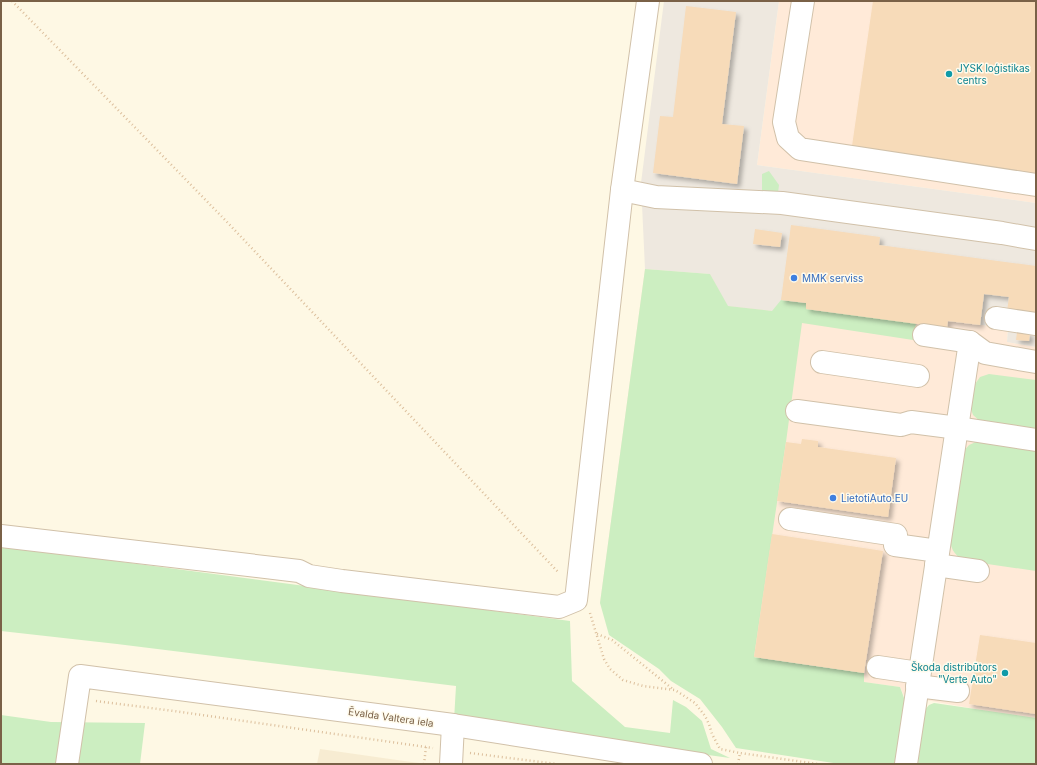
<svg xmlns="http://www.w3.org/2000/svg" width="1037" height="765" viewBox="0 0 1037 765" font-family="Inter,sans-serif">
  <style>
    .residential { fill: #f7ecd2 }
    .commercial { fill: #ffead8 }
    .industrial { fill: #eee8df }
    .green { fill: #cceec1 }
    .building { fill: #f7dbb9; filter: url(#shadow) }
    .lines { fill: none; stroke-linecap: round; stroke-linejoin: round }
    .minor-casing { stroke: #d1c1a9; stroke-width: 24 }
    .path { stroke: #dcbf9c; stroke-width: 2.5; stroke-dasharray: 1 3; stroke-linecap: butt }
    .minor { stroke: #fff; stroke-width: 22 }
    .culture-dot { fill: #0f9aa8; stroke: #fffbed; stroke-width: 1.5 }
    .shop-dot { fill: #3f7fe0; stroke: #fffbed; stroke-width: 1.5 }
    .labels { text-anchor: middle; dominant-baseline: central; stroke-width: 3; stroke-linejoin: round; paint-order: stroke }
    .culture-label { font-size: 10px; fill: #0d838f; stroke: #fffbed; text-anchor: start }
    .shop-label { font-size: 10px; fill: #366cbe; stroke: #fffbed; text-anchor: start }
    .street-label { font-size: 10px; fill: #7a6147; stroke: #fffbed }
  </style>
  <defs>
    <filter id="shadow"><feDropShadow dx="3.5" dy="3.5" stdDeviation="2" flood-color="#0004"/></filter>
  </defs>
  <rect width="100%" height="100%" fill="#fef8e4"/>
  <!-- residential -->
  <polygon class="residential" points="320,749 404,761 427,764 317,764"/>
  <!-- commercial -->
  <g class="commercial">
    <polygon points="779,1 1036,1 1036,203 757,165"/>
    <polygon points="645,269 710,274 781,300 947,327 948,321 1008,328 1007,342 1036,347 1036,720 904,696 900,687 863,682 864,673 754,657 600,603"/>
  </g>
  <!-- industrial -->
  <polygon class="industrial" points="664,1 779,1 757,165 1036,203 1036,347 1007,342 1008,328 948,321 947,328 806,309 806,304 772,311 727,306 710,274 645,269 641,183"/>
  <!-- green -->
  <g class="green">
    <polygon points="769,171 779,185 778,193 762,193 762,174"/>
    <path d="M 645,269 L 710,274 L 728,306 L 772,311 L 781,300 L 806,303 L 806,309 L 916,323 L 913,340 L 802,323 L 786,442 L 754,657 L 864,673 L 864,682 L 900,687 C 902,693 905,698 905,705 C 904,721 900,749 894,764 L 840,764 L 736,748 L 722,727 L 700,699 L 671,681 L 659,669 L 609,635 L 600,603 Z"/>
    <polygon points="989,374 1036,380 1036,431 981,422 973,415 970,406 973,387 980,377"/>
    <path d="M 978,441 L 1036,448 L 1036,571 L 967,561 C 956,557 951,551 950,539 L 963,452 L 969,445 Z"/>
    <polygon points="1,546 570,621 572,681 625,727 670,733 673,700 686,707 702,721 711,749 730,758 454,720 456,686 117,644 1,631"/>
    <polygon points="934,703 1036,718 1036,764 918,764 924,711 929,705"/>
    <polygon points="1,715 51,722 145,723 140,764 1,764"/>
  </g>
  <!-- building -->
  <g class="building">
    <polygon points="873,1 1036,1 1036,173 852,146"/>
    <polygon points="686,6 736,12 722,124 744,126 737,184 653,173 660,116 673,117"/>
    <polygon points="791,225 880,237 879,245 1036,266 1036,315 1007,311 1009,297 984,294 980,325 948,321 947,328 806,309 806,303 781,300"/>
    <polygon points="755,229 782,233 780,247 753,244"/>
    <polygon points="1017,332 1030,333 1029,341 1016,340"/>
    <polygon points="802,439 818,441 818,447 896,458 888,517 777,501 786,442 801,444"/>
    <polygon points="772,534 883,551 864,673 754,657"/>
    <polygon points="980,635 1036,643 1036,714 969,704"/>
  </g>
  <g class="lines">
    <!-- minor casing -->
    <g class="minor-casing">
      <g id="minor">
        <polyline points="803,1 784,122 788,138 800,149 1036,185"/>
        <polyline points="622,190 656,197 782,203 1002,233 1036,239"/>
        <polyline points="996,318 1036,324"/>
        <polyline points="924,335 970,342 985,353 1036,362"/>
        <polyline points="822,362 918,376"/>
        <polyline points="797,411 901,425 911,422 958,428 1036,440"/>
        <polyline points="790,519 896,535"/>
        <polyline points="1,536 299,571 309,576 342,581 559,607 576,600 622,190 648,1"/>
        <polyline points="895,545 938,551"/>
        <polyline points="936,565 978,571"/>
        <polyline points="878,667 919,673"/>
        <polyline points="917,686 958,691"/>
        <polyline points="67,764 80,676 453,725 701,764"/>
        <polyline points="451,764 453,725"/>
        <polyline points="906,764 970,342"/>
      </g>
    </g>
    <!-- path -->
    <g class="path">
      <polyline points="12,1 228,223 559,573"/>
      <polyline points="590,613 604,659 610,669 623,680 643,686 675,690 695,703 705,716 709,724 712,734 720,749 740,753"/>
      <polyline points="597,634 612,640 674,690"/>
      <polyline points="96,701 174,711 433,748"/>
      <polyline points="470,753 557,764"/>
      <polyline points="424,764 426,747"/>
      <polyline points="738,764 740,753 818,764"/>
    </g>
    <!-- minor -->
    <use href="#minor" class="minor"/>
  </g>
  <!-- markers -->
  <g class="culture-dot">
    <circle cx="949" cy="74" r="4"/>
    <circle cx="1005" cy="673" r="4"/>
  </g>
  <g class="shop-dot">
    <circle cx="794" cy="278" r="4"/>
    <circle cx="833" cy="498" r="4"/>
  </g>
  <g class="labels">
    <!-- culture labels -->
    <g class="culture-label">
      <text x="957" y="68">JYSK loģistikas<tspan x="957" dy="12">centrs</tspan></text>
      <text x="997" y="667" text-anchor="end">Škoda distribūtors<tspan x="997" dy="12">"Verte Auto"</tspan></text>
    </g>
    <!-- shop labels -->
    <g class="shop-label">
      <text x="802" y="278">MMK serviss</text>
      <text x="841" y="498">LietotiAuto.EU</text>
    </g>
    <!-- street labels -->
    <g class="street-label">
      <text transform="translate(391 717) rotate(8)">Ēvalda Valtera iela</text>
    </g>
  </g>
  <!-- border -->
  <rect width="1037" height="765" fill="none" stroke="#7a6147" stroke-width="4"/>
</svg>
